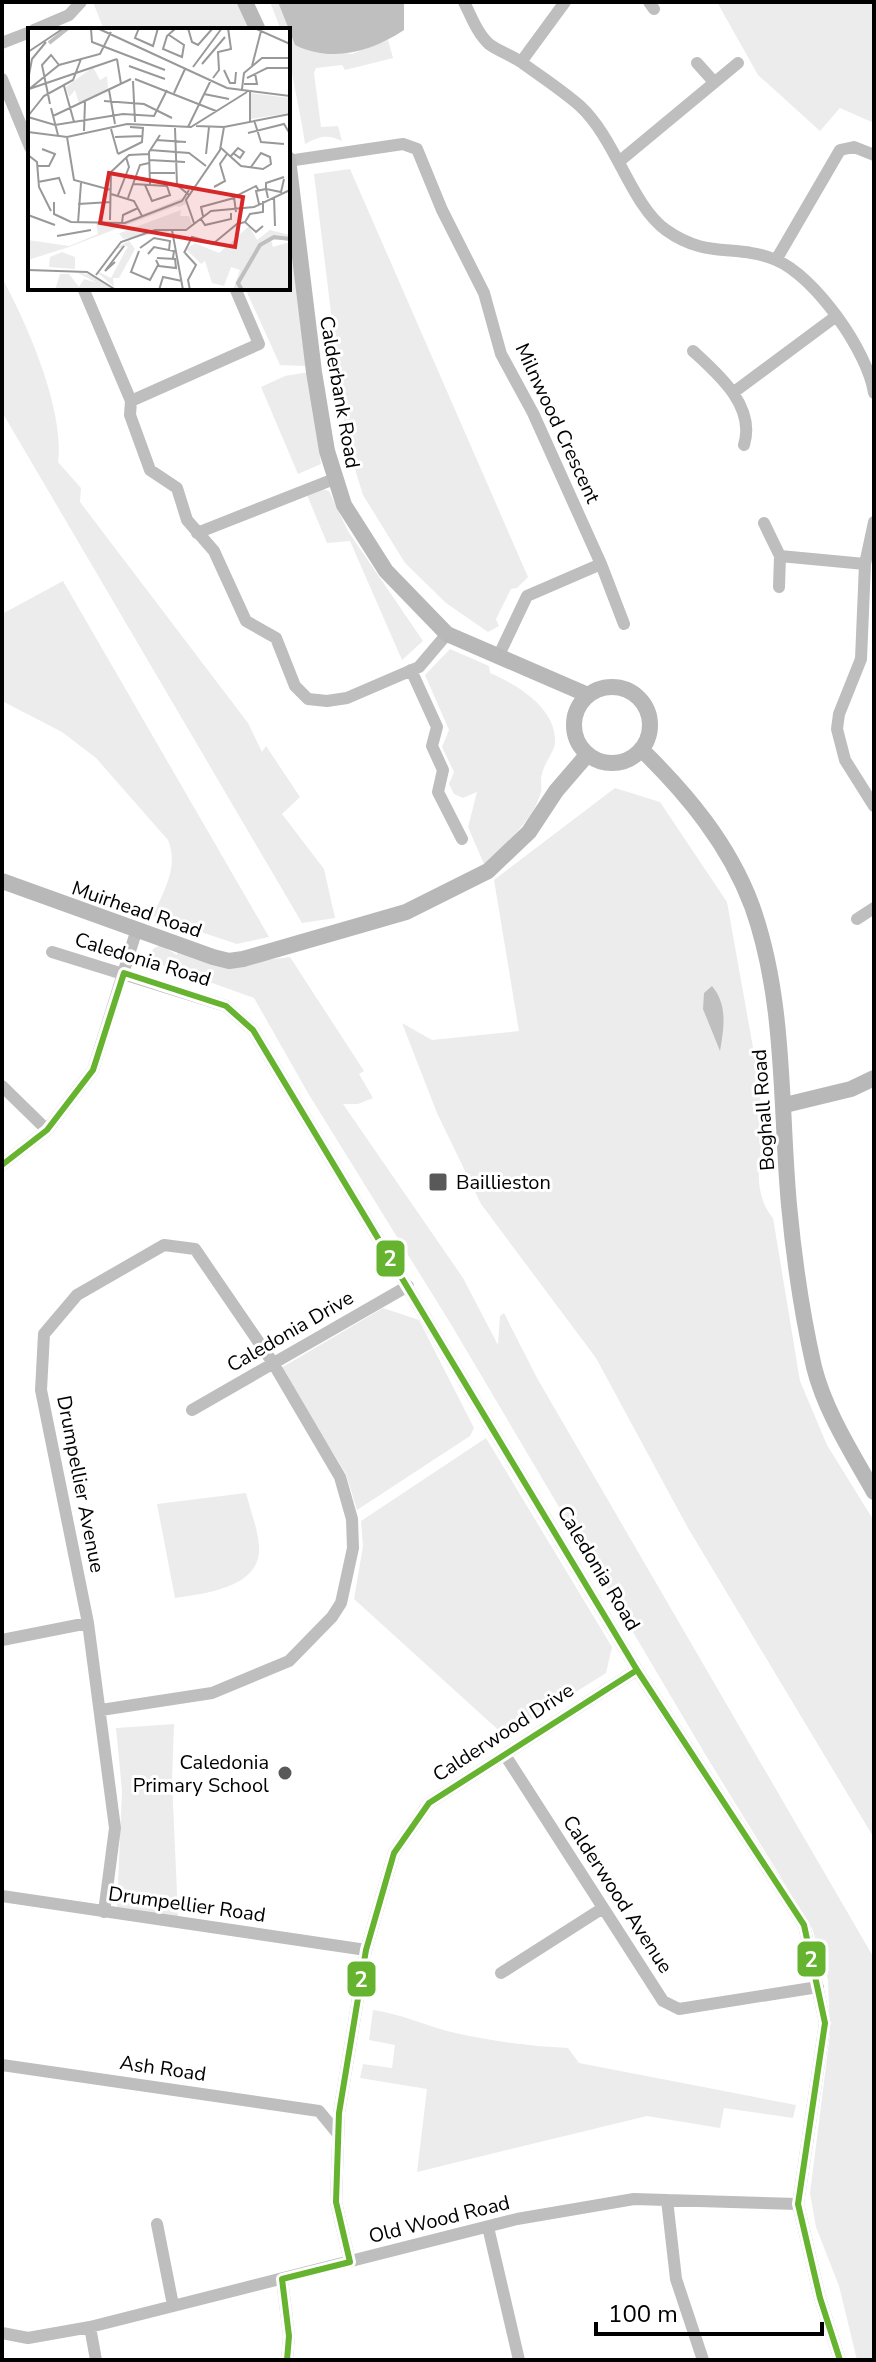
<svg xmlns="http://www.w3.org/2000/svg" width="876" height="2362" font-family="'Nunito Sans',sans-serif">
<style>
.green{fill:#ececec}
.water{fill:#bfbfbf}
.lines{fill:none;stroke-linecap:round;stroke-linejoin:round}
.street{stroke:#bebebe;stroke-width:12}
.secondary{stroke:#b8b8b8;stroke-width:16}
.bus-1-casing{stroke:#fff;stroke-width:12}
.bus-1{stroke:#65b32e;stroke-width:6}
.poi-dot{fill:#595959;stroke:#fff;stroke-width:3}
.labels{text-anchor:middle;stroke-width:6;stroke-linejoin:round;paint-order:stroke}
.street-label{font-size:20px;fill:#000;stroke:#fff}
.poi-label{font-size:20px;fill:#000;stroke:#fff;text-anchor:start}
.inset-river{fill:none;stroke:#bfbfbf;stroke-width:4}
.inset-road{fill:none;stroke:#999;stroke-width:2}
.view{fill:#d62828;fill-opacity:0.15;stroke:#d62828;stroke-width:4}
.inset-edge{fill:none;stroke:#000;stroke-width:4}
.line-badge{stroke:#fff;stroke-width:3}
.badge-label{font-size:22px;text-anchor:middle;font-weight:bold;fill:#fff}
</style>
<rect width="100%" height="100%" fill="#fff"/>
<!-- green -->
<path class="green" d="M93 2H238L251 30H104Z
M270 2H278L295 45 352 54 388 40 393 58 345 70 342 65 316 68 314 73 321 127 338 126 342 141C328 134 319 136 305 144 300 106 288 68 288 30H281Z
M717 2H874V123L840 108 820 131 758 75Z
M350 169 528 577 517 588 511 589 496 619 499 626 488 632 446 603 405 563 363 495 347 443 314 174Z
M288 226 307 366 280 365 245 288H288Z
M2 278C27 323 65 411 58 462L81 488 80 502 248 723 262 752 266 746 300 797 282 814 324 869 335 918 302 923 2 412Z
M309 372 321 464 298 474 261 387 285 376Z
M323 489 329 491 348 531 423 641 402 660 350 541 327 543 307 495Z
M63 581 269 937 237 944 153 916C164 890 179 867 168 840L96 758 62 732 2 701V614Z
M450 649 489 666 490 673C516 684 555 707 555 740 556 751 544 762 542 774 540 779 542 786 541 792 533 822 505 843 484 864L468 827 477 792 463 798 454 794 449 784 454 772 442 747 449 730 425 675Z
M615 788 660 802 727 902 759 1081 764 1153C754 1171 759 1203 773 1218L800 1381 827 1445 874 1521V1838L688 1528 596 1358 481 1204 437 1113 402 1023 432 1040 519 1031 494 880Z
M160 945 177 955 179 950 221 966 290 957 364 1071 359 1074 373 1098 358 1104H343L463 1278 498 1345 500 1316 504 1313 537 1378 874 1958V2360H857L839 2286 816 2227 810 2193 830 2034 828 1980 812 1928 705 1754 452 1326 308 1093 254 998 154 962 150 958 153 949Z
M383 1308 419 1320 474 1428 470 1436 357 1510 346 1474 281 1368Z
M486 1438 612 1647 606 1673 505 1736 354 1599 363 1546 361 1521Z
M246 1493C250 1510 259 1531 259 1549 260 1588 203 1594 175 1598L157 1504Z
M174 1724 172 1780 178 1917 147 1919 117 1907 122 1791 116 1728Z
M373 2010C401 2014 424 2025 451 2032 490 2041 528 2046 568 2048L579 2063 796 2105 793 2118 724 2108 720 2128 647 2116 417 2172 427 2089 360 2078 363 2064 392 2068 395 2045 369 2040Z"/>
<!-- water -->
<path class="water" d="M278 2H404V30C371 52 331 63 295 45Z
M712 986C728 1005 724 1028 720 1051L703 1009 704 993Z"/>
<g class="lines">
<!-- street -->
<path class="street" d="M464 2C471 16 477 33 489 44 498 51 511 55 521 62 540 76 562 90 580 106 616 139 631 205 666 230 708 260 735 243 776 260 815 276 868 352 874 393
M649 2 654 9
M34 30 69 15 81 2
M2 43 30 32
M521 62 565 2
M697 63 714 82
M2 79 30 147
M621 160 738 63
M288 161 403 144 417 149 442 210 484 293 501 354 533 413 601 564 527 596 498 657
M776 260 840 150 854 147 874 155
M83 288 131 401 130 415 150 470 177 488 187 520 214 551 246 621 276 638 295 686 308 699 327 701 347 698 419 667 447 634
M693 351C718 374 756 406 744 445
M734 392 835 317
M131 401 259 344 235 288
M874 522 865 564 861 659 839 714 837 729 845 760 874 806
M764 523 780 556 779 587
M197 533 334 479
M780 556 865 564
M601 564 624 624
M411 670 437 727 432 746 443 770 438 792 462 839
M857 919 874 908
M52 952 226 1006 253 1030 637 1670 804 1925 825 2023 798 2204 820 2298 840 2360
M2 1086 47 1130
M2 1165 47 1130 93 1070 136 932
M192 1410 408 1286
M2 1640 88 1623
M101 1710 212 1693 289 1661 332 1617 341 1603 353 1548 352 1519 340 1477 273 1363 195 1249 164 1245 77 1295 44 1334 41 1390 88 1623 115 1828 104 1912
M505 1755 663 2001 679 2009 818 1987
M2 1896 366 1950
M501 1973 603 1908
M2 2065 319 2111 338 2134
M667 2200 676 2279 703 2360
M157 2224 173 2305
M488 2227 519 2360
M350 2262 336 2202 339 2113 366 1950 394 1853 429 1803 637 1670
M282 2279 289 2336 287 2360
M90 2327 96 2360
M2 2333 28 2338 90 2327 517 2219 634 2199 798 2204"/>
<!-- secondary -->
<path class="secondary" d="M245 2 258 30
M288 159 314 372 327 451 344 505 386 571 447 634 588 695
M574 725a38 38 0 1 1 76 0a38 38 0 1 1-76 0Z
M641 749C687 794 729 844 752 906 786 1001 780 1106 789 1205 794 1259 802 1314 814 1367 825 1411 852 1453 874 1492
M2 881 213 957 229 961 243 959 406 912 488 871 529 832 556 791 587 755
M785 1105 851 1089 874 1078"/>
<defs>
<path id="bus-1" d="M124 973 226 1006 253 1030 637 1670 804 1925 825 2023 798 2204 820 2298 840 2360
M2 1165 47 1130 93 1070 124 973
M287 2360 289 2336 282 2279 350 2262 336 2202 339 2113 366 1950 394 1853 429 1803 637 1670"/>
</defs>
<!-- bus-1 casing -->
<use href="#bus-1" class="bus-1-casing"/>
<!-- bus-1 -->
<use href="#bus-1" class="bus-1"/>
</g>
<!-- markers -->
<g class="poi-dot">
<rect x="428" y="1172" width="20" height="20" rx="4"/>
<circle cx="285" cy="1773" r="8"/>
</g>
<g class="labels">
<!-- street labels -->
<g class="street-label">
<text transform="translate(340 392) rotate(80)" y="7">Calderbank Road</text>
<text transform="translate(558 423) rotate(65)" y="7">Milnwood Crescent</text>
<text transform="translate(137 909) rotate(19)" y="7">Muirhead Road</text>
<text transform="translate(143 959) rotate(17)" y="7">Caledonia Road</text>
<text transform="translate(763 1110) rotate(-94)" y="7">Boghall Road</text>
<text transform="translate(290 1331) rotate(-30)" y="7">Caledonia Drive</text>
<text transform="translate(81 1484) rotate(79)" y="7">Drumpellier Avenue</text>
<text transform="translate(599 1568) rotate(59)" y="7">Caledonia Road</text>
<text transform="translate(503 1732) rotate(-33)" y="7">Calderwood Drive</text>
<text transform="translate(618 1894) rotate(57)" y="7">Calderwood Avenue</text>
<text transform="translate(187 1904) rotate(8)" y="7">Drumpellier Road</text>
<text transform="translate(163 2068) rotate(8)" y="7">Ash Road</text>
<text transform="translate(439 2219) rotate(-14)" y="7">Old Wood Road</text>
</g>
<!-- poi labels -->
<g class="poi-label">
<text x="456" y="1189">Baillieston</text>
<text x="269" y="1769" text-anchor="end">Caledonia<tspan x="269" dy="23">Primary School</tspan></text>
</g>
</g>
<!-- overview -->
<g transform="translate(28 28)">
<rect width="262" height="262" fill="#fff"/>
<path d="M65 39 72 52 79 48 80 61 51 76 47 62 41 69 38 59ZM222 65 262 70V85L223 91ZM159 168 158 176 151 179 148 178 41 219 0 232V212L41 218 70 206 68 195 91 196ZM153 182 152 188H161L164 196 157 201 95 211 91 205 84 208ZM221 198 229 212 242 202 262 207V212H243L245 219 262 214V262H205L212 242 203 239 196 258 184 255 177 233 173 236 158 221 167 215 191 225ZM101 213 107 221 91 250H85L86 259 70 245 83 224 71 244 83 250 100 218 84 222ZM34 224 47 229V241L21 239 22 229ZM48 244 68 248 86 262H27L32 246H41L51 259 56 251 69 255Z" fill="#ececec"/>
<path class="inset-river" d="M21 15 40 0M214 262 210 255 232 217 246 209 262 211"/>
<path class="inset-road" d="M69 0 199 60 262 68M111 0 107 10 125 18 130 0M160 0 164 14 170 17 185 0M226 0 262 16M63 1 64 14 137 42M141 7 156 17 154 29 135 21 139 8 148 0M0 24 36 0M89 31 93 56M174 36 197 9M101 38 137 51M224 38 233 3M165 39 194 0M196 42 202 55H207L208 44M185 50 191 42 190 24 203 21 200 0M219 50 239 40H262M107 51 188 83M0 52 4 31 18 14M105 53 107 94M216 56H229L227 45M36 58 46 94M1 61 89 31M214 61 216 45 234 30H262M0 62 31 37 72 26 83 4M81 62 87 96M222 64V93M146 65 157 41M176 66 201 71M76 73 116 76 144 90M22 76 14 37 23 27 31 37M23 80 30 107M0 88 16 68 45 52 53 31M25 88 103 51M0 89 27 97 95 86 126 88 139 62M226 92 233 114 256 116M168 98 196 99 262 86M160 99 183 52M147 100 149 157 161 167M83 101 90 126M56 103 57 74M0 104 39 109 99 96 163 99 219 64M220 105 256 96 262 106M39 109 46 152 83 162M87 109 115 108M128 112 158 114M193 120 213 138 235 141 243 136 242 129 233 125 223 139M122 122 161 125 178 138M90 126 114 114 115 100 102 99M178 126 181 99M0 127 9 134 11 159 23 183M202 129 210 120 216 124 212 130 205 125M121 132 157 134M10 138H21L27 126 14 121M122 145H147M256 151 253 164 238 161V155L256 149M10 154 31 150 37 166M105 156 139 158 142 167 124 173 117 157M122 157 121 124 132 107M186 159 197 153 192 136 199 126M83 166 106 173 114 188M90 167 101 139 98 129M246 169 247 198M100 170 112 137 121 135M26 174V186L43 194 97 195 154 173 161 162M50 176 83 174M231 176 228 163 238 161 240 170M208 184 206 169 228 158 231 163M0 187 27 197M175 188 173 179 206 170M173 191 177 197 203 191V185M82 192 83 144 101 127 121 126M217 194 222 186 235 184V173M50 195 53 155M94 195 95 187 110 180M166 195 158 172 192 122 196 99M144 202 155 262M29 208 63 202M112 220 126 210 142 213 141 222M111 223 103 244 122 252 130 237M156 225 164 209 186 215 209 196 217 194 228 204 235 198M157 225 168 237 160 252 162 262M120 226 126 219 146 223 145 230M128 232 131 238 148 240 147 231 129 230M87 234 77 243 96 218M0 242 59 244 88 262M68 247 93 214 127 202H158L183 183 226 179 262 162M131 262 135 249 154 253"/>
<path class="view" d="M81 145 215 169 207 219 72 195Z"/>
<rect width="262" height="262" class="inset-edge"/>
</g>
<g class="line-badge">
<rect x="375" y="1239" width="31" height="39" rx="8" fill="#65b32e"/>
<rect x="796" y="1940" width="31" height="38" rx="8" fill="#65b32e"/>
<rect x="346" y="1960" width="31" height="38" rx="8" fill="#65b32e"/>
</g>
<g class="badge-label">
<text x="390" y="1266">2</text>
<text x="811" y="1967">2</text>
<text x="361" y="1987">2</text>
</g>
<!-- border -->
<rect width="876" height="2362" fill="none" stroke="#000000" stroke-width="8"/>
<!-- scale -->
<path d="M596 2322v12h226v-12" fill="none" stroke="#000000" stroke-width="4"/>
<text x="608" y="2322" font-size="24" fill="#000000" stroke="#ffffff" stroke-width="6" paint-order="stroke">100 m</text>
</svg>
